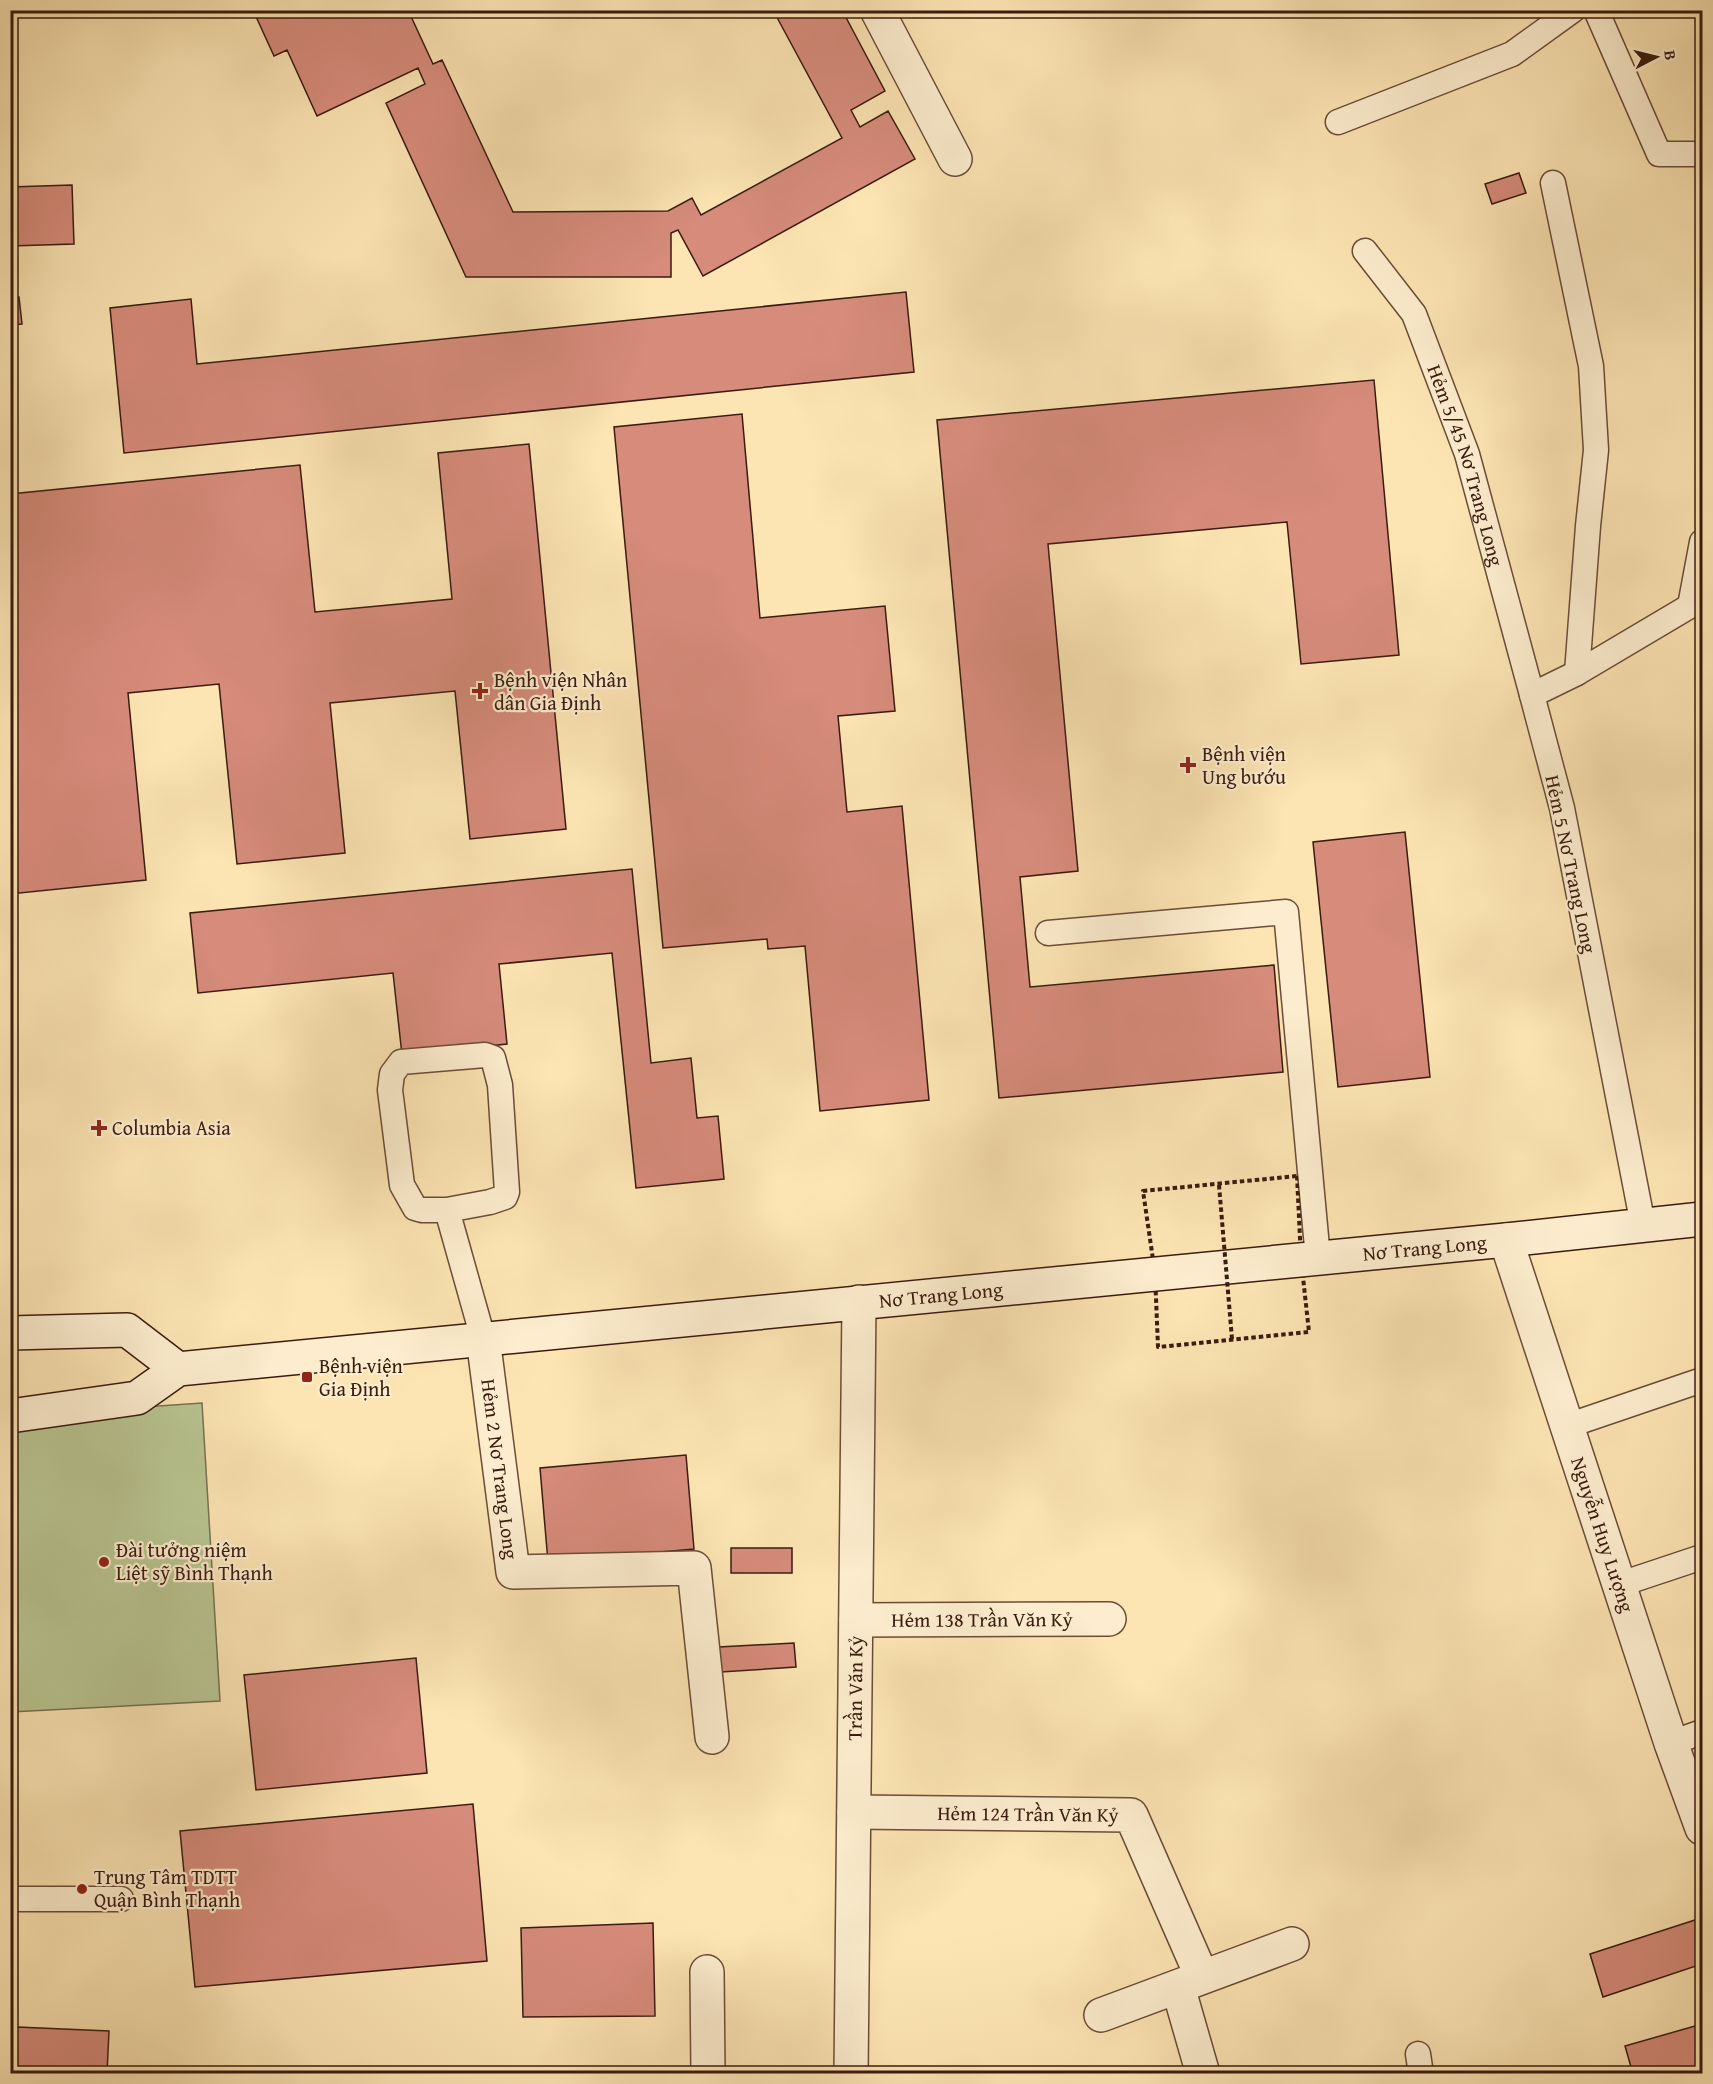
<svg xmlns="http://www.w3.org/2000/svg" width="1713" height="2084" font-family="'Gentium Book Plus',serif">
<style>
.green{fill:#b8c591;stroke:#797050;stroke-width:1.5}
.building{fill:#d68b7b;stroke:#3a1b0e;stroke-width:1.5}
.lines{fill:none;stroke-linecap:round;stroke-linejoin:round}
.service-casing{stroke:#6a4d37;stroke-width:27}
.minor-casing{stroke:#6a4d37;stroke-width:36}
.secondary-casing{stroke:#3a1b0e;stroke-width:36}
.path{stroke:#3a1b0e;stroke-width:4;stroke-dasharray:4.5 3;stroke-linecap:butt}
.service{stroke:#fdedce;stroke-width:24}
.minor{stroke:#fdedce;stroke-width:33}
.secondary{stroke:#fdedce;stroke-width:33}
.path-bridge{stroke:#3a1b0e;stroke-width:4;stroke-dasharray:4.5 3;stroke-linecap:butt}
.poi-dot{fill:#8f2418;stroke:#fdedce;stroke-width:2}
.labels{text-anchor:middle;stroke-width:4.5;stroke-linejoin:round;paint-order:stroke}
.street-label{font-size:20px;fill:#3a1b0e;stroke:#fdedce}
.poi-label{font-size:20px;fill:#3a1b0e;stroke:#fdedce;text-anchor:start}
</style>
<rect width="100%" height="100%" fill="#fce4b3"/>
<filter id="stains"><feTurbulence type="fractalNoise" baseFrequency=".00333" numOctaves="4"/><feColorMatrix values="0 0 0 0 .2 0 0 0 0 .09 0 0 0 0 .02 0 0 0 .5 -.17"/></filter>
<radialGradient id="worn" r=".72"><stop offset=".6" stop-color="#630" stop-opacity="0"/><stop offset="1" stop-color="#630" stop-opacity=".3"/></radialGradient>
<!-- green -->
<path class="green" d="M202 1403 220 1701 11 1712V1416Z"/>
<!-- building -->
<path class="building" d="M253 10H408L433 64 442 60 513 212 668 211 692 198 701 215 842 138 773 10H842L885 91 851 110 860 127 888 111 915 159 703 276 678 230 671 233V277H466L386 103 425 84 418 68 317 116 287 50 274 56Z
M1519 173 1526 193 1492 204 1485 184Z
M72 185 74 244 10 246V187Z
M906 292 914 372 124 453 110 308 191 299 197 364Z
M10 297H19L22 324 10 325Z
M1374 380 1399 655 1301 664 1287 522 1048 544 1078 871 1020 877 1030 987 1274 965 1283 1072 999 1098 937 420Z
M742 414 760 618 885 606 895 711 838 716 847 812 902 806 929 1100 820 1111 805 946 768 949 767 939 663 948 614 427Z
M529 444 566 829 470 839 455 691 330 703 345 853 237 864 219 684 128 693 146 880 10 894V494L300 465 315 612 452 599 438 453Z
M1405 832 1430 1077 1338 1087 1313 842Z
M632 869 651 1063 691 1058 697 1118 718 1116 724 1179 636 1188 612 953 499 964 507 1044 402 1055 393 973 198 993 190 913Z
M686 1455 694 1549 548 1562 540 1468Z
M731 1548H792V1573H731Z
M794 1643 796 1667 721 1672 719 1647Z
M416 1658 427 1773 256 1790 244 1675Z
M473 1804 487 1961 195 1987 180 1831Z
M1698 1919 1702 1932V1964L1603 1997 1590 1954Z
M653 1923 655 2016 523 2017 521 1928Z
M1702 2024V2074H1633L1625 2046Z
M17 2027 109 2031 107 2074H15Z"/>
<g class="lines">
<defs>
<g id="service">
<path d="M1596 10 1659 154H1702"/>
<path d="M1338 122 1512 54 1573 10"/>
<path d="M1553 183 1591 366 1596 450 1588 526 1577 673"/>
<path id="s1" d="M1365 251 1414 314 1467 454 1532 695"/>
<path d="M1690 606 1702 542"/>
<path d="M1048 933 1286 912 1318 1258"/>
<path d="M447 1210 490 1202 505 1197 507 1192 500 1085 493 1058 485 1055 401 1062 392 1074 390 1090 402 1185 415 1208 422 1210H447L483 1338"/>
<path d="M1643 1225 1562 808 1532 695 1577 673 1690 606 1702 602"/>
<path d="M1567 1426 1702 1380"/>
<path d="M1618 1585 1702 1557"/>
<path d="M1671 1743 1702 1732"/>
<path d="M10 1899H121"/>
<path d="M1418 2054 1421 2074"/>
</g>
<g id="minor">
<path d="M877 10 955 159"/>
<path id="s2" d="M1506 1240 1671 1743 1702 1828"/>
<path id="s3" d="M483 1338 513 1572 694 1568 712 1737"/>
<path id="s4" d="M856 1620 1109 1619"/>
<path id="s5" d="M854 1812 1131 1815 1202 1977"/>
<path d="M707 1972 708 2074"/>
<path d="M1178 1987 1203 2074"/>
<path d="M1101 2015 1292 1944"/>
<path id="s6" d="M851 2074 859 1302"/>
</g>
<g id="secondary">
<path d="M10 1333 127 1330 178 1369"/>
<path id="s7" d="M10 1416 137 1398 178 1369 1506 1240 1702 1219"/>
</g>
</defs>
<!-- service casing -->
<use href="#service" class="service-casing"/>
<!-- minor casing -->
<use href="#minor" class="minor-casing"/>
<!-- secondary casing -->
<use href="#secondary" class="secondary-casing"/>
<!-- path -->
<path class="path" d="M1297 1176 1301 1259 1309 1332 1158 1347 1155 1273 1143 1191Z"/>
<!-- service -->
<use href="#service" class="service"/>
<!-- minor -->
<use href="#minor" class="minor"/>
<!-- secondary -->
<use href="#secondary" class="secondary"/>
<!-- path-bridge -->
<path class="path-bridge" d="M1219 1185 1232 1339"/>
</g>
<!-- markers -->
<g class="poi-dot">
<path d="M477 682h6v6h6v6h-6v6h-6v-6h-6v-6h6z"/>
<path d="M1185 756h6v6h6v6h-6v6h-6v-6h-6v-6h6z"/>
<path d="M96 1119h6v6h6v6h-6v6h-6v-6h-6v-6h6z"/>
<rect x="301" y="1371" width="12" height="12" rx="3"/>
<circle cx="104" cy="1562" r="6"/>
<circle cx="82" cy="1889" r="6"/>
</g>
<g class="labels">
<!-- street labels -->
<g class="street-label">
<text dy="7" stroke="none"><textPath href="#s1" startOffset="240">Hẻm 5/45 Nơ Trang Long</textPath></text>
<text transform="translate(1571 864) rotate(78)" y="7">Hẻm 5 Nơ Trang Long</text>
<text dy="7" stroke="none"><textPath href="#s7" startOffset="1431">Nơ Trang Long</textPath></text>
<text dy="7" stroke="none"><textPath href="#s7" startOffset="945">Nơ Trang Long</textPath></text>
<text dy="7" stroke="none"><textPath href="#s3" startOffset="132">Hẻm 2 Nơ Trang Long</textPath></text>
<text dy="7" stroke="none"><textPath href="#s2" startOffset="310">Nguyễn Huy Lượng</textPath></text>
<text dy="7" stroke="none"><textPath href="#s4" startOffset="126">Hẻm 138 Trần Văn Kỷ</textPath></text>
<text dy="7" stroke="none"><textPath href="#s6" startOffset="386">Trần Văn Kỷ</textPath></text>
<text dy="7" stroke="none"><textPath href="#s5" startOffset="174">Hẻm 124 Trần Văn Kỷ</textPath></text>
</g>
<!-- poi labels -->
<g class="poi-label">
<text x="494" y="687">Bệnh viện Nhân<tspan x="494" dy="23">dân Gia Định</tspan></text>
<text x="1202" y="761">Bệnh viện<tspan x="1202" dy="23">Ung bướu</tspan></text>
<text x="112" y="1135">Columbia Asia</text>
<text x="319" y="1373">Bệnh viện<tspan x="319" dy="23">Gia Định</tspan></text>
<text x="116" y="1557">Đài tưởng niệm<tspan x="116" dy="23">Liệt sỹ Bình Thạnh</tspan></text>
<text x="94" y="1884">Trung Tâm TDTT<tspan x="94" dy="23">Quận Bình Thạnh</tspan></text>
</g>
</g>
<!-- margin -->
<rect width="1713" height="2084" fill="none" stroke="#fce4b3" stroke-width="36"/>
<rect x="12" y="12" width="1689" height="2060" fill="none" stroke="#3a1b0e" stroke-width="3"/>
<rect x="18" y="18" width="1677" height="2048" fill="none" stroke="#3a1b0e" stroke-width="1.5"/>
<!-- north arrow -->
<g transform="translate(1656 57) rotate(83)" stroke="#fdedce" stroke-width="4.5" paint-order="stroke">
<path d="M0-4.5L10 22L0 15L-10 22Z" fill="#3a1b0e"/>
<text y="-9" font-size="16" font-weight="bold" text-anchor="middle" fill="#3a1b0e">B</text>
</g>
<rect width="100%" height="100%" filter="url(#stains)"/>
<rect width="100%" height="100%" fill="url(#worn)"/>
</svg>
